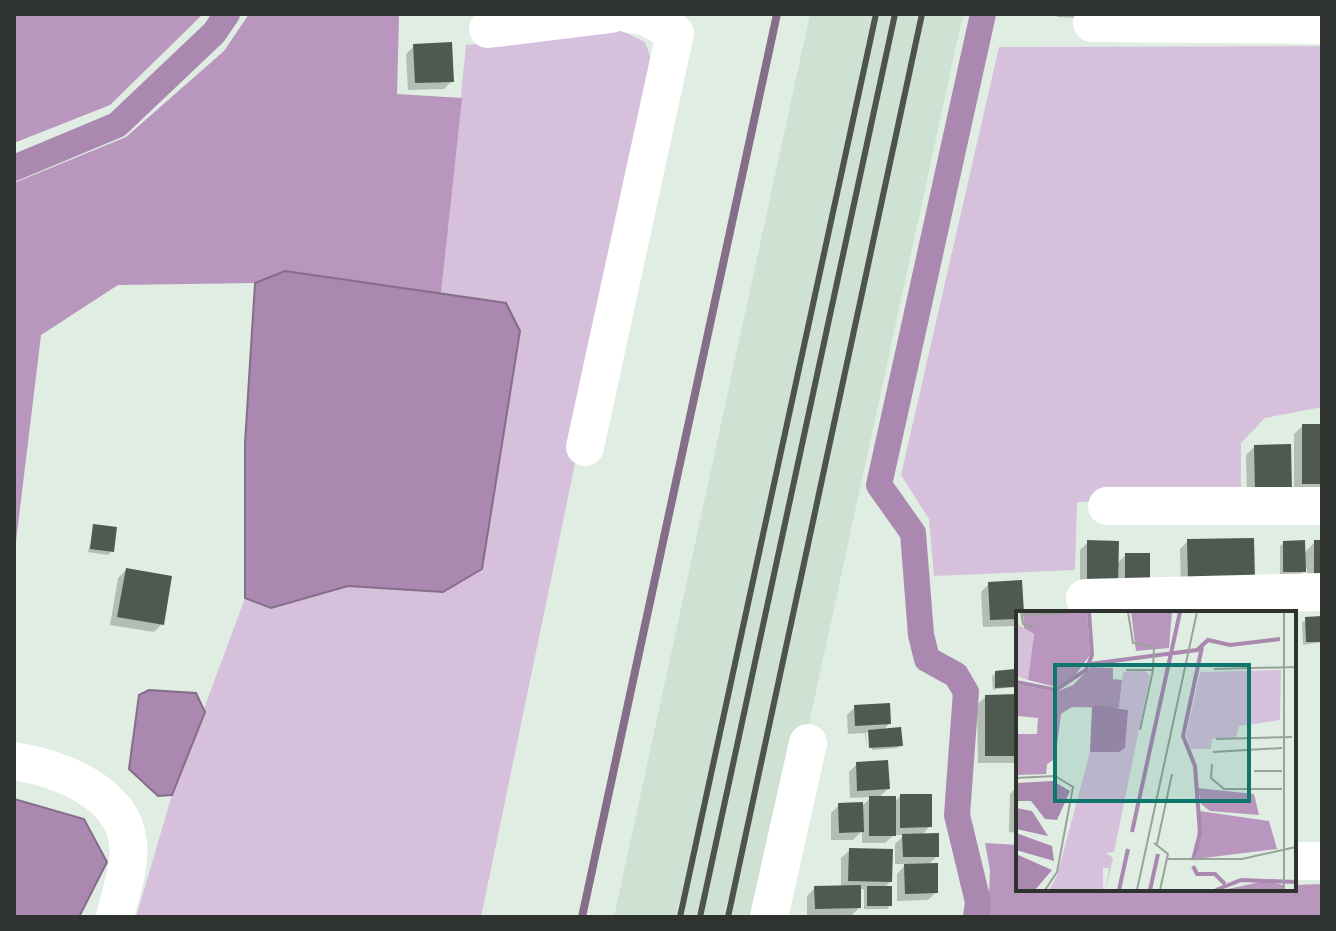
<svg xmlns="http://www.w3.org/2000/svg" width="1336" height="931" font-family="Rubik,sans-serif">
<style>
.built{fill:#cfe1d2}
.green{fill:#d7c0db}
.forest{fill:#b896bd}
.water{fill:#aa88af;stroke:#856e89;stroke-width:2}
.shadow{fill:#0003}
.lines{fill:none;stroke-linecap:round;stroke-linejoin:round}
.stream{stroke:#856e89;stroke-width:8}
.canal{stroke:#aa88af;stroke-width:26}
.building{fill:#4e594f}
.minor{stroke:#fff;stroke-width:38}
.rail{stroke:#4d534e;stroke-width:6}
.inset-river{fill:none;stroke:#aa88af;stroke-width:4}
.inset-road{fill:none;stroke:#99a39a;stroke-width:2}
.view{fill:#0f766e;fill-opacity:0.15;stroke:#0f766e;stroke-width:4}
.inset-edge{fill:none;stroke:#2e332f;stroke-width:4}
</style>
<rect width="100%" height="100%" fill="#e0ede2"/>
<!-- built -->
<path class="built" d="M810 14H963L767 917H614Z"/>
<!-- green -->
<path class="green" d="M620 30 645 42 656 73 481 917H136L172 795 245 598 271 608 348 586 443 592 506 303 441 293 466 45Z
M1322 46V407L1265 418 1241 443V499L1077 502 1075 570 934 576 929 519 901 475 999 47Z"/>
<!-- forest -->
<path class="forest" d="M14 14H203L110 105 14 143Z
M249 14 399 16 397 94 462 98 441 293 285 271 255 283 118 285 41 335 14 558V183L126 137 224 51Z
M985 843 1018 845V889H1294V885L1322 884V917H988L990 870Z"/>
<!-- water -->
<path class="water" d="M285 271 506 303 520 331 482 569 443 592 348 586 271 608 245 598V443L255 283Z
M149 690 196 693 205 712 172 795 158 796 129 769 139 695Z
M14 799 84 819 107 862 79 917H14Z"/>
<!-- shadow -->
<path class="shadow" d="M1057 14H1100L1095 19 1057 17Z
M414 46 452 81 444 89 408 90 406 54Z
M1303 426H1322V491H1294V434Z
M1255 446H1289L1247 498 1246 455Z
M94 526 112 551 108 555 88 552Z
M1188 541 1252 579 1181 588 1180 549Z
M1088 542 1116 564 1126 555 1148 583 1080 595V550Z
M1315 542H1322V590H1307V568L1300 575H1280V546L1284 543 1303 554Z
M126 570 162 624 154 632 110 625 118 578Z
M989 584 1022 613H1018L1014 626 983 627 981 592Z
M1322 618V642L1303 645 1302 622Z
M996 673 1014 686 993 690 992 676Z
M986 696H1018V763H978L977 705Z
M855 707 889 724 882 731 901 745 897 748 872 750 870 732H866L867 751 865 733 848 734 847 715Z
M857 764 888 789 878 798 894 803 900 796 930 826 921 836 937 856 928 865 936 892 928 900 897 901V874L906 864H895V844L904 835H894L885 843H862V831L853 840H831V813L839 805 861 807 871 797 850 798 849 772Z
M1018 786V833L1009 832 1010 794Z
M850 850 890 882 884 888 890 905 887 909H864V889H859V908L851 916H807V896L815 888H841V858Z"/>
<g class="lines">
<!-- stream -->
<path class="stream" d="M582 917 777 14"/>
<!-- canal -->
<path class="canal" d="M14 168 117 125 214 33 227 14
M976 917 978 902 957 815 966 692 956 675 927 659 921 635 913 533 879 485 983 14"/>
</g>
<!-- building -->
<path class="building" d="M452 42 454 82 415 83 413 44Z
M1302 424H1322V484H1302Z
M1291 444 1292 490H1255L1254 445Z
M93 524 117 527 114 552 90 549Z
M1254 538 1255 580 1188 581 1187 539Z
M1087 540 1119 541 1118 587H1087Z
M1305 540 1306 572H1283V541Z
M1314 540H1322V582H1314Z
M1125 553H1150V584H1125Z
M126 568 172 576 164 625 117 617Z
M1022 580 1024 613H1018V619L990 620 988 582Z
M1322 616V642H1306L1305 617Z
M1015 669 1016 687 995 688V671Z
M1018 694V756H985V695Z
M890 703 891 724 855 726 854 705Z
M901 727 903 746 869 748 868 730Z
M888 760 890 789 857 791 856 762Z
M900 794H932V827L900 828Z
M869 796H896V836H869Z
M863 802 864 832 839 833 838 803Z
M939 833V857H903L902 834Z
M849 848 893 849 892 882 848 881Z
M938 863V893L905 894 904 864Z
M861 885V908L815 909 814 886Z
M867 886H892V906H867Z"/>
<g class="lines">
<!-- minor -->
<path class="minor" d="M1092 23 1322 25
M488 29 611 14
M585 447 675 33 645 16 629 14
M1107 506H1322
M1085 598 1322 592
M14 761C57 768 123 791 128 843 131 865 120 895 115 917
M1294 861H1322
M769 917 808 743"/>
<!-- rail -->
<path class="rail" d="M680 917 876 14
M700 917 895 14
M728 917 922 14"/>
</g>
<!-- overview -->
<g transform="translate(1016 611)">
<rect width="280" height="280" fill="#e0ede2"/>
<path d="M0 1 3 14 18 23 12 69 0 65ZM129 59 134 65 98 241 90 242 97 247 90 279 93 257H87V279H33L41 265 74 141H103L112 99 103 97 107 61ZM265 59 264 109 223 115 220 127 196 128 195 138H175L170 124 184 61Z" fill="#d7c0db"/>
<path d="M7 1H71L74 44 55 70 40 76 12 69 18 23 8 17ZM115 1H156L153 37 120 40ZM75 56 97 57V68L106 69 103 97 56 96 45 103 39 148 31 153 30 163 0 164V123H21L22 107 2 105 0 73 40 81 57 74ZM182 177 238 183 243 204 194 200 185 193ZM183 200 253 210 261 238 180 248ZM249 270 267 274V279H207Z" fill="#b896bd"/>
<path d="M80 94 112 99 109 137 103 141H74L76 96ZM37 170 54 180 41 209 29 208 15 190H0V172ZM0 197 16 200 32 225 0 218ZM0 222 36 235 38 250 0 239ZM0 243 36 259 19 279 0 278Z" fill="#aa88af"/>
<path class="inset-river" d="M74 53 181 39 192 29 214 34 264 28M0 71 40 79 70 59 76 44 73 1M116 221 164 1M177 249 184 222 179 155 167 125 186 36M177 255 181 263H199L209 273M103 279 112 238M134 279 142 243M200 279 225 269 280 271"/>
<path class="inset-road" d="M5 1 7 13 19 17M112 1 117 32 138 36 137 59M268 1V279M5 4 51 2M198 58 280 56M110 59H137L124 119M200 128 276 126M197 141 266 137M196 153 195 167 208 178H266M238 160H266M0 167 39 165 57 176 41 261 29 279M138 232 152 243 144 279M141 233 156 163M152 248H226L280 236M121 279 181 1"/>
<path class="view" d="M39 54H233V190H39Z"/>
<rect width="280" height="280" class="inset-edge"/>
</g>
<!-- border -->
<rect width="1336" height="931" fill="none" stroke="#2e332f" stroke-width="32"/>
</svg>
